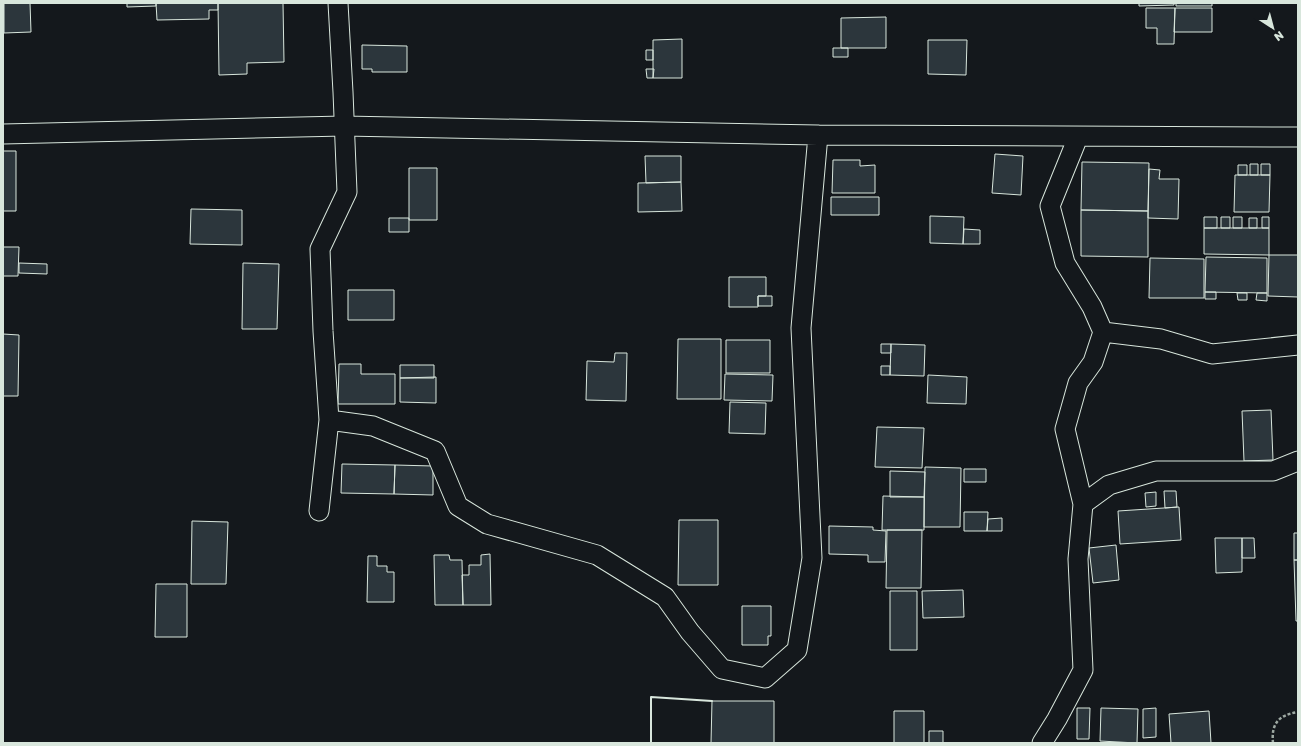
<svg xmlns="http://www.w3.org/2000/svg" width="1301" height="746" font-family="'Golos Text',sans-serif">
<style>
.building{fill:#2c363c;stroke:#d8e6dc}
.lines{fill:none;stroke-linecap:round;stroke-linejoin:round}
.street-casing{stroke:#d8e6dc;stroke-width:21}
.path{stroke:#9da8a2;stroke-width:2.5;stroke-dasharray:3 2;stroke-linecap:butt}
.street{stroke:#14181c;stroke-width:19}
.wall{stroke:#d8e6dc;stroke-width:2}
</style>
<rect width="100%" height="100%" fill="#14181c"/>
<!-- building -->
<path class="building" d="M4 3H30L31 32 4 33Z
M127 3H156V6L127 7Z
M156 3H218V10H209V19L157 20Z
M218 3H283L284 62 247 63V74L219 75Z
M1139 3H1174V5L1139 6Z
M1176 3H1212V6H1176Z
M1146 8H1175L1174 44H1157V28H1146Z
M1175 8H1212V32H1174Z
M886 17V48H841V18Z
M682 39V78H653V40Z
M928 40H967L966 75 928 74Z
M362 45 407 46V72H372V69H362Z
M833 48H848V57H833Z
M646 50H653V60H646Z
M646 69H654L653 78H647Z
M3 151H16V211H3Z
M995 154 1023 156 1021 195 992 193Z
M645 156H681V182L646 183Z
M833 160H860V166L875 165V193H832Z
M1082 162 1149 163 1148 211 1081 210Z
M1250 164H1258V175H1250Z
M1261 164H1270V175H1261Z
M1238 165H1247V175H1238Z
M409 168H437V220H409Z
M1149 169 1160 170 1159 179H1179L1178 219 1148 218Z
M1235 175H1270L1269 212H1234Z
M681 182 682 211 638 212V183Z
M831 197H879V215H831Z
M191 209 242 210V245L190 244Z
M1081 210 1148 211V257L1081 256Z
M930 216 964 217 963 244 930 243Z
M1204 217H1217V228H1204Z
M1221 217H1230V228H1221Z
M1233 217H1242V228H1233Z
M1262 217H1269V228H1262Z
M389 218H409V232H389Z
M1249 218H1257V228H1249Z
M1204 228H1269V255L1204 254Z
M964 229 980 230V244H963Z
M3 247H19L18 276H3Z
M1269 255H1298V297L1268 296Z
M1206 257 1267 258V293L1205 292Z
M1150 258 1204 259V298H1149Z
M19 263 47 264V274L19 273Z
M243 263 279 264 277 329H242Z
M729 277H766V296H758V307H729Z
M348 290H394V320H348Z
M1205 292H1216V299H1205Z
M1237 293H1247V300H1238Z
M1257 293H1267V301L1256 300Z
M758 296H772V306H758Z
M3 334 19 335 18 396H3Z
M678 339H721V399H677Z
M726 340H770V373H726Z
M881 344H891V353H881Z
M891 344 925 345 924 376 890 375Z
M615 353H627L626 401 586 400 587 361 614 362Z
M339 364H361V374H395V404H338Z
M400 365H434V378H400Z
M881 366H890V375H881Z
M725 374 773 375 772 401 724 400Z
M928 375 967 377 966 404 927 403Z
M436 377V403L400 402V378Z
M730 402 766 403 765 434 729 433Z
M1271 410 1273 460 1244 461 1242 411Z
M877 427 924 428 922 468 875 467Z
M342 464 395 465 394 494 341 493Z
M395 465 433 466V495L394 494Z
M925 467 961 468 960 527H924Z
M964 469H986V482H964Z
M890 471 925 472 924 497H890Z
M1164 491H1176L1177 507 1165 508Z
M1156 492V506L1146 507 1145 493Z
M883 496 924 497V530H882Z
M1179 507 1181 540 1120 544 1118 511Z
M964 512H988L987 531H964Z
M1002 518V531H987L988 519Z
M679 520H718V585H678Z
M192 521 228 522 226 584H191Z
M829 526 873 527V530L886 531 885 562H868V555L829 554Z
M887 530H922L921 588H886Z
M1294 533H1298V560H1294Z
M1215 538H1242V572L1216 573Z
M1242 538H1254L1255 558H1242Z
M1116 545 1119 580 1093 583 1089 548Z
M490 554 491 605H463L462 575H469V565H481V555Z
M434 555H449L450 560H462L463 605H435Z
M368 556H377V566H387V572H394V602H367Z
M1294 560H1298V621H1296Z
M156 584H187V637H155Z
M963 590 964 617 923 618 922 591Z
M890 591H917V650H890Z
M742 606H771V636H768V645H742Z
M712 701H774V743H711Z
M1077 708H1090L1089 739H1077Z
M1101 708 1138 709 1137 743 1100 741Z
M1156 708V737L1143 738V709Z
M894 711H924V743H894Z
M1209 711 1211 743H1171L1169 714Z
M929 731H943V743H929Z"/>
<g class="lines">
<defs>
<path id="street" d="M3 134 344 126 818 135 1298 137
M1078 137 1050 206 1065 263 1092 307 1103 332 1093 362 1078 383 1065 429 1083 504
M1103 332 1161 339 1212 354 1298 345
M329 420 373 426 435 451 458 506 487 524 597 555 665 597 690 632 722 669 765 678 797 650 812 558 801 328 818 135
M319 511 329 420 323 331 320 249 347 192 343 92 338 3
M1042 743 1057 719 1083 670 1078 559 1083 504 1109 485 1156 471H1273L1298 461"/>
</defs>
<!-- street casing -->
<use href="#street" class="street-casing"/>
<!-- path -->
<path class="path" d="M1273 743C1271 723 1279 715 1298 712"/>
<!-- street -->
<use href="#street" class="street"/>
<!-- wall -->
<path class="wall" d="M651 743V697L712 701"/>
</g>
<!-- border -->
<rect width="1301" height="746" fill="none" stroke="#d8e6dc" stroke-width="8"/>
<!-- north arrow -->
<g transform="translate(1273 28) rotate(144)" stroke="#14181c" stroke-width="3" paint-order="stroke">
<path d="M0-3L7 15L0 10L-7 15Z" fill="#d8e6dc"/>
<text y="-6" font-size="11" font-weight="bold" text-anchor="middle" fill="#d8e6dc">N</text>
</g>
</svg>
